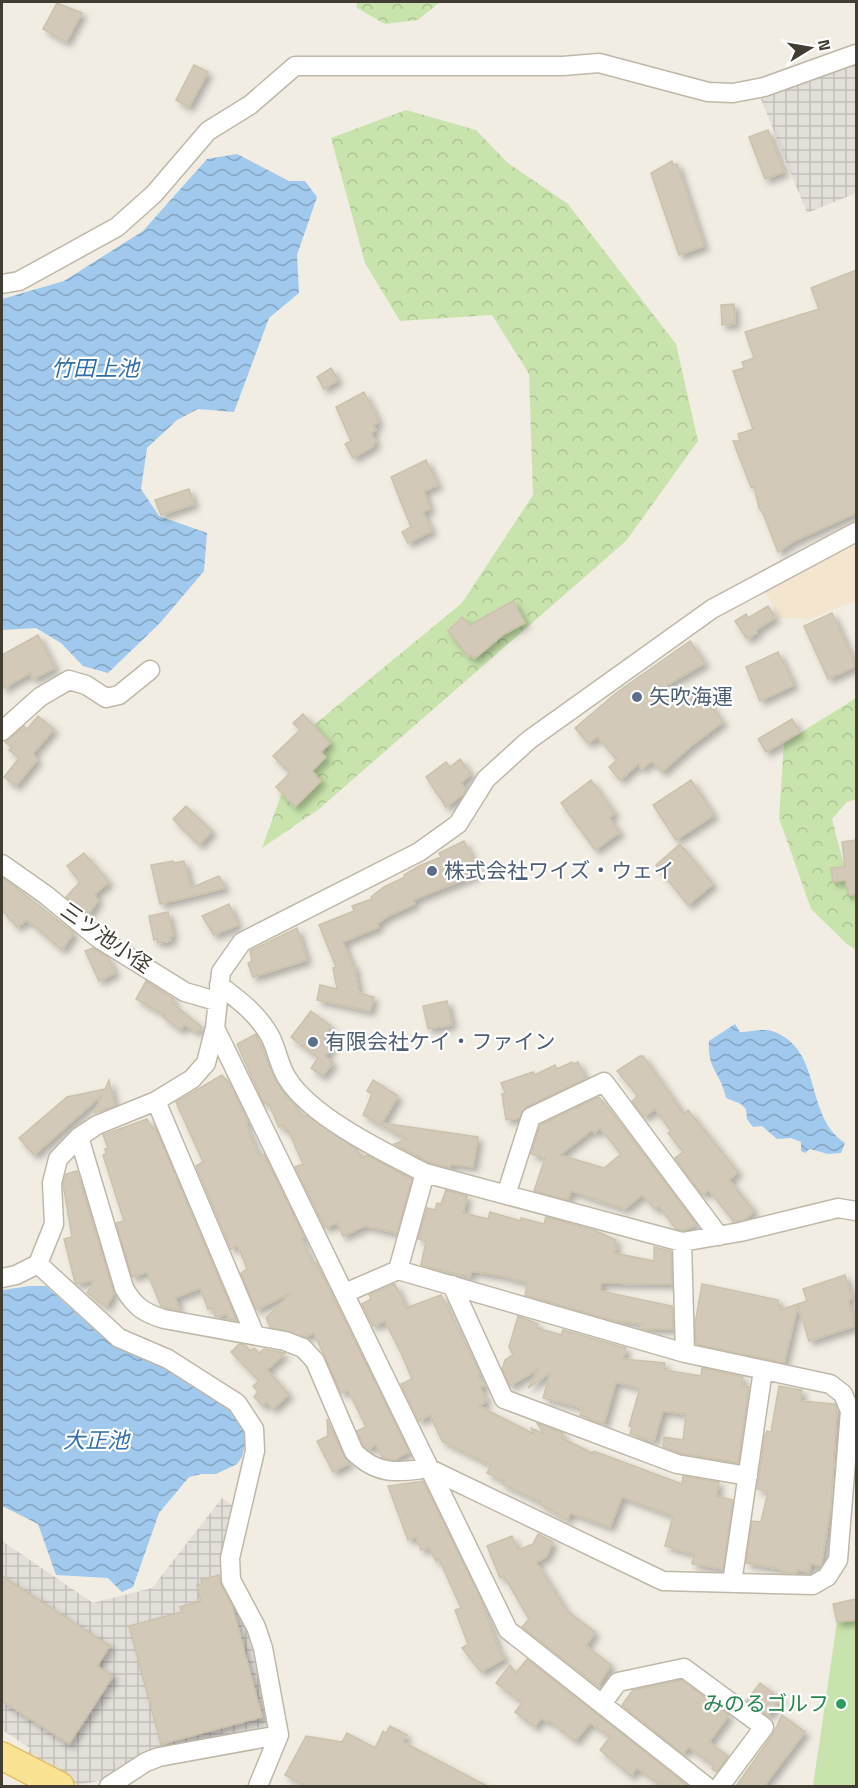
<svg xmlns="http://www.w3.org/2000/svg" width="858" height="1788" font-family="'Titillium Web','Noto Sans JP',sans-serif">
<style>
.commercial{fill:#f3e5ce}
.industrial{fill:url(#industrial-grid)}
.forest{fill:url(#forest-crowns)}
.park{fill:#c8e4ac}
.water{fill:url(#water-waves)}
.building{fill:#d2c9b9;stroke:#ccc2ac;stroke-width:1.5;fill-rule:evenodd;filter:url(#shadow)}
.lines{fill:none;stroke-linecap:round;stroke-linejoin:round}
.street-casing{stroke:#bfb8a9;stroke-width:21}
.primary-casing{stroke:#dfc063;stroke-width:30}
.street{stroke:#fff;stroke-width:18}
.primary{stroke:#fae392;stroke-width:27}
.service-dot{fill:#5c6f8a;stroke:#fff;stroke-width:2}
.leisure-dot{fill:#2e9e5b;stroke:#fff;stroke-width:2}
.labels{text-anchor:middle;stroke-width:4.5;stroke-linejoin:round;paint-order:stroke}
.service-label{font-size:21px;fill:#4e5e75;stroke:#fff;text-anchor:start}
.street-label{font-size:21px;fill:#423d33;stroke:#fff}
.leisure-label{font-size:21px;fill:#27864d;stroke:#fff;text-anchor:end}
.water-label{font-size:22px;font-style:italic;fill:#3170a9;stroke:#fff}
</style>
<defs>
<pattern id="industrial-grid" width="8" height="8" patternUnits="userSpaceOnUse" patternTransform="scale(1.5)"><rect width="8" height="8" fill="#e2ded8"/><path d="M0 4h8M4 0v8" fill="none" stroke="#c3bfba"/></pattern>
<pattern id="forest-crowns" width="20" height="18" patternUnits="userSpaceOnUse" patternTransform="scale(1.5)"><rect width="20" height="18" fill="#c8e4ac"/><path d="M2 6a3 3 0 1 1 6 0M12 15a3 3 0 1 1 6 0" fill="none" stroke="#adc494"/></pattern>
<pattern id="water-waves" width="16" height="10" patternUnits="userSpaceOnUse" patternTransform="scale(1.5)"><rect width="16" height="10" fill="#a0c9ed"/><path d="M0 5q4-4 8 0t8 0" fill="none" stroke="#84a4c1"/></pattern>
<filter id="shadow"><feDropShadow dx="4.5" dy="4.5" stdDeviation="3" flood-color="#0004"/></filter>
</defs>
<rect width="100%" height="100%" fill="#f1ede3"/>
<!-- commercial -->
<path class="commercial" d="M856 543V600L811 619 779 618 764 588Z"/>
<!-- industrial -->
<path class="industrial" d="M856 63V193L807 213 761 99Z
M222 1498 237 1508 230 1539 272 1717 268 1732 109 1779 77 1785 25 1758 30 1748 2 1730V1541L93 1603 152 1588Z"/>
<!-- forest -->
<path class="forest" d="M356 2H440L418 20 385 24 357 8Z
M406 110 476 130 508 163 568 204 676 344 698 441 626 541 319 809 262 848 303 734 462 603 533 495 529 374 492 315 400 321 365 263 331 138Z
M856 698V799L847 802 832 819 843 862 856 864V950L847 944 811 909 779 818 784 743Z"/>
<!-- park -->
<path class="park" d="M856 1620V1786H813L837 1622Z"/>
<!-- water -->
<path class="water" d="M237 154 289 181H305L317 197 297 255 299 293 269 318 234 412 198 409 177 420 147 448 141 489 159 516 207 533 204 571 160 623 108 673 83 666 61 643 36 628 2 630V299L64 281 143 231 207 159Z
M735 1024 740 1032C749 1032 764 1028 772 1031 824 1049 803 1115 845 1143L841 1153 828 1154 810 1149 805 1153 801 1151V1142L791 1138 777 1139 762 1126 753 1127 747 1119 746 1109 741 1104 726 1098C721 1072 707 1070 709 1041Z
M30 1286H46L112 1345 168 1364 236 1409 247 1438 242 1457 237 1464 216 1474H201L189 1477 159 1513 133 1587 122 1592 108 1578 56 1575 38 1524 2 1506V1290Z"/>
<!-- building -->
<path class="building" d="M57 3 82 13 66 42 43 29Z
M194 65 208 72 189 107 176 100Z
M768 130 784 172 765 179 749 137Z
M672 161 673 165 677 164 704 246 679 255 651 173Z
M856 270V513L794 541 778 552 763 513 759 508 754 486 751 487 733 441H740L738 434 753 429 733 371 744 368 742 362 754 358 745 332 819 309 811 288Z
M734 304 735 324 722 325 721 305Z
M331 368 338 380 324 389 317 377Z
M364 392 379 422 373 425 376 430 371 433 376 442 373 444 374 446 353 458 345 444 351 441 336 407Z
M426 460 438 485 424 491 430 509 423 512 432 531 408 543 402 532 411 527 391 477Z
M189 489 194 504 161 515 155 500Z
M513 601 525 623 504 634 474 659 471 655 469 657 448 631 462 617 470 625Z
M768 606 775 618 756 630 757 633 747 639 735 621 746 614 748 618Z
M832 613 856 666 828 679 804 626Z
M38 635 55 668 33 679 30 673 2 689V655Z
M690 641 705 663 667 685 675 702 700 690 723 722 691 746 662 772 652 761 642 769 638 764 620 780 609 767 617 760 598 737 588 743 575 728 616 693Z
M778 652 794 685 760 701 746 667Z
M303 714 330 743 321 752 326 757 312 771 321 781 295 807 276 787 290 773 273 756 300 730 293 723Z
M38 716 54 729 33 753 37 760 16 786 4 777 19 758 9 750 12 748 5 742 24 726 27 729Z
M792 719 800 732 766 752 758 739Z
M460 759 471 774 461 783 466 790 463 794 446 807 426 777 446 762 450 767Z
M591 780 615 813 609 818 620 832 595 850 561 803Z
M691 780 714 815 676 840 653 805Z
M186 806 212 831 199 845 173 819Z
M856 840V894L848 895 846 880 833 882 831 868 845 867 842 842Z
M464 841 480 873 413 900 415 904 388 916 377 924 379 927 343 942 352 965 354 964 359 993 374 997 370 1011 317 1000 320 985 337 989 333 968 336 967 319 925 354 911 352 906 372 899 371 897 384 887 405 877 404 875 419 866 441 857 439 853Z
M680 844 713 884 688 905 656 865Z
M84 853 109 882 95 894 98 901 88 915 66 897 80 882 67 866Z
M173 861 174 863 184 861 191 888 219 876 225 888 160 904 151 865Z
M2 877 74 933 62 950 27 920 17 927 2 910Z
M229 904 238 925 214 935 202 916Z
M168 912 173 936 170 937 171 941 158 943 157 939 154 940 149 916Z
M297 928 307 960 253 977 248 963 252 961 250 951Z
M93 948 108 957 115 973 99 981 85 951Z
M146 981 174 999 172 1003 202 1027 198 1032 184 1025 180 1030 163 1017 165 1015 136 999Z
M447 1001 452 1025 428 1029 423 1006Z
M311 1011 331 1026 322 1038 333 1046 325 1056 333 1063 322 1076 311 1068 318 1058 291 1037Z
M256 1034 275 1079 286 1096 297 1107 302 1117 306 1115 358 1150 361 1158 367 1155 412 1179 397 1233 365 1226 343 1236 337 1223 325 1228 295 1167 303 1164 288 1130 286 1131 283 1125 279 1127 268 1102 264 1104 237 1044Z
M640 1056H643L684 1114 688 1110 738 1172 729 1180 754 1211 744 1220 734 1222 711 1193 708 1190 702 1195 675 1158 683 1152 668 1133 671 1131 655 1109 644 1117 632 1101 638 1096 617 1071Z
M572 1062 573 1064 578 1062 585 1079 526 1107 519 1118 506 1120 502 1094 505 1093 501 1083 533 1072 535 1075 555 1065 557 1069Z
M222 1075 229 1083 248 1122 246 1124 259 1156 264 1154 304 1237 301 1238 313 1264 316 1262 409 1452 394 1460 382 1457 376 1445 368 1449 363 1445 357 1431 366 1427 348 1390 341 1393 314 1333 305 1337 270 1327 266 1318 291 1293 256 1310 241 1273 247 1269 238 1246 231 1249 196 1166 203 1162 176 1102Z
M109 1080 115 1106 94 1113 102 1095 34 1155 19 1138 67 1097 105 1089Z
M373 1080 398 1096 382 1123 478 1137 473 1167 451 1164 450 1168 429 1162 394 1144 407 1139 363 1115 372 1094 367 1091Z
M599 1097 614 1115 697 1225 683 1230 676 1229 659 1206 655 1209 642 1195 625 1209 571 1191 568 1200 534 1191 545 1158 531 1154 540 1125ZM600 1128 621 1154 604 1168 560 1155 592 1130 595 1133Z
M147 1119 152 1128 155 1127 236 1319 234 1320 229 1319 227 1314 216 1317 212 1308 208 1309 200 1288 175 1298 180 1310 161 1306 147 1272 132 1277 116 1223 124 1221 103 1155 106 1154 105 1149 108 1148 103 1135Z
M77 1171 114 1293 106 1307 87 1293 94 1280 77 1284 75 1282 64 1239 72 1237 63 1184 66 1174Z
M446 1190 467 1196 463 1213 488 1219 490 1212 521 1221V1218L544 1224 546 1217 596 1231 616 1240 614 1246 617 1247 614 1253 654 1261V1247L671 1251 672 1284 601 1283 600 1291 672 1306 673 1329H641L642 1324 611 1320 525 1295 528 1283 503 1276 472 1271 470 1277 421 1265 426 1241 418 1239 427 1208 435 1210 437 1203 441 1204Z
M845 1275 852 1298 848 1300 855 1326 809 1341 798 1305 784 1363 696 1344 695 1324 702 1284 778 1300 780 1310 807 1301 803 1289Z
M395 1284 406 1308 441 1295 480 1373 478 1379 483 1380 485 1385 480 1387 487 1401 479 1406 534 1434 531 1428 544 1434 537 1423 563 1433 562 1438 592 1453 594 1451 682 1484 683 1476 719 1482 716 1496 733 1500 723 1569 692 1564 694 1554 665 1546 673 1516 622 1497 610 1527 571 1513 567 1520 540 1504 541 1502 502 1484 504 1481 487 1473 491 1465 442 1441 430 1415 419 1421 401 1384 412 1379 402 1355 385 1321 373 1326 362 1304 371 1299 369 1295Z
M518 1316 538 1324 537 1328 561 1335 563 1330 626 1348 623 1359 665 1363 664 1370 701 1376 702 1368 743 1377 741 1386 749 1387 738 1463 680 1453 663 1447 664 1437 683 1440 686 1414 663 1411 654 1441 630 1434 632 1427 629 1426 640 1388 616 1382 604 1424 580 1415 583 1408 543 1398 550 1373 528 1388 538 1369 510 1386 502 1369 505 1360 513 1355 509 1347Z
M239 1344 245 1345 250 1351 254 1348 259 1353 264 1349 285 1353 267 1370 289 1394 273 1409 267 1402 263 1406 254 1397 258 1392 253 1386 259 1381 231 1352Z
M779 1386 802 1390 800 1401 835 1404 837 1408 831 1506 821 1565 811 1564 809 1572 797 1570V1573L781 1572V1569L746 1563 752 1521 761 1522 768 1491 757 1489 765 1435 767 1431 771 1432Z
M327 1419 344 1456 350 1463 333 1472 317 1441 328 1436Z
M423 1481 481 1599 498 1648 505 1658 481 1672 462 1648 468 1644 455 1610 461 1608 439 1559 436 1561 429 1548 421 1550 416 1537 408 1540 388 1486Z
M538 1534 553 1542 546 1557 536 1562 566 1610 595 1632 586 1646 611 1665 598 1686 522 1627 529 1619 504 1576 500 1578 487 1546 512 1536 518 1550 533 1544Z
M219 1575 221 1585 232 1605 262 1717 161 1744 129 1626 182 1612 180 1607 201 1601 197 1585 202 1584 201 1580Z
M2 1576 110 1646 97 1666 113 1676 69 1744 2 1701Z
M856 1599V1620L837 1622 833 1604Z
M527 1659 688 1786H662L637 1768 631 1776 600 1750 610 1737 590 1723 575 1741 548 1720 547 1722 541 1718 535 1727 515 1712 522 1703 496 1683 510 1665 516 1673Z
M681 1680 729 1715 709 1742 728 1756 717 1772 712 1769 714 1766 688 1747 683 1754 622 1705 633 1690Z
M760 1683 781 1699 768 1716 747 1700Z
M782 1715 805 1732 764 1786H736L773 1734Z
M390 1726 407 1735 403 1742 487 1786H306L285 1775 306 1736 342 1742 347 1733 375 1748 383 1731 386 1733Z"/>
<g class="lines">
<defs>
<path id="street" d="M2 284 19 281 117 227 154 194 208 131 250 105 295 66H563L599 63 708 92 733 93 764 87 856 54
M2 731 40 697 69 680 86 685 106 698 119 695 150 670
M2 864 46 895 98 938 185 992 216 1001
M219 985C239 1000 257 1013 270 1036 277 1049 279 1066 287 1078 311 1117 384 1152 425 1173L682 1242 740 1232 838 1208 856 1211
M215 1028 508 1630 706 1786
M156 1101 255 1335
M79 1137 124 1288C134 1306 144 1313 164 1319L285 1341 303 1348 315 1361 354 1452C377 1475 398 1473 428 1468L663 1581 813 1585 827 1577 838 1560 850 1411 843 1394 830 1384 685 1353 398 1270 345 1293
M506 1195 531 1117 604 1082 719 1236
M682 1242 685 1353
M38 1264 119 1338 168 1359 237 1403 254 1429 255 1451 230 1558 231 1580 256 1627 263 1648 279 1735 258 1786
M398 1270 425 1173
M2 1278 16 1275 38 1264 54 1224 52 1183 58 1159 79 1137 97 1125 156 1101 192 1079 206 1063 215 1028 221 972 242 942 419 852 458 824 486 779 529 740 712 609 856 532
M452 1285 504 1399 677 1464 748 1476
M732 1583 763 1370
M602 1704 618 1682 684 1668 764 1727 720 1786
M109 1786 146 1762 159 1757 279 1735"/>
<path id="primary" d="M2 1756 60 1786"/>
</defs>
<!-- street casing -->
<use href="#street" class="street-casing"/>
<!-- primary casing -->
<use href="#primary" class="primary-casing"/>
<!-- street -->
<use href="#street" class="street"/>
<!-- primary -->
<use href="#primary" class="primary"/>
</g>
<!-- markers -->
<g class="service-dot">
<circle cx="637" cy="697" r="6"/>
<circle cx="432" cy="871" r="6"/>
<circle cx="313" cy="1042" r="6"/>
</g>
<circle class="leisure-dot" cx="841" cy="1704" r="6"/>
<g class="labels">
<!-- service labels -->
<g class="service-label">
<text x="649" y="704">矢吹海運</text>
<text x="444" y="878">株式会社ワイズ・ウェイ</text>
<text x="325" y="1049">有限会社ケイ・ファイン</text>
</g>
<!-- street labels -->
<g class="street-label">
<text transform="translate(106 938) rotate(35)" y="7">三ツ池小径</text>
</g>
<!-- leisure labels -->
<g class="leisure-label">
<text x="829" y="1711">みのるゴルフ</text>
</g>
<!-- water labels -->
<g class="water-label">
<text x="95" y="376">竹田上池</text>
<text x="96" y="1448">大正池</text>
</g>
</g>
<!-- border -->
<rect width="858" height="1788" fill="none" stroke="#423d33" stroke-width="6"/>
<!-- north arrow -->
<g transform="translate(810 48) rotate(79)" stroke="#ffffff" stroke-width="4.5" paint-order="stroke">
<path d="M0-4.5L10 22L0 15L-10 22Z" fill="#423d33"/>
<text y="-9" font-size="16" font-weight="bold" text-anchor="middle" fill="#423d33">N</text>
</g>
</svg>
